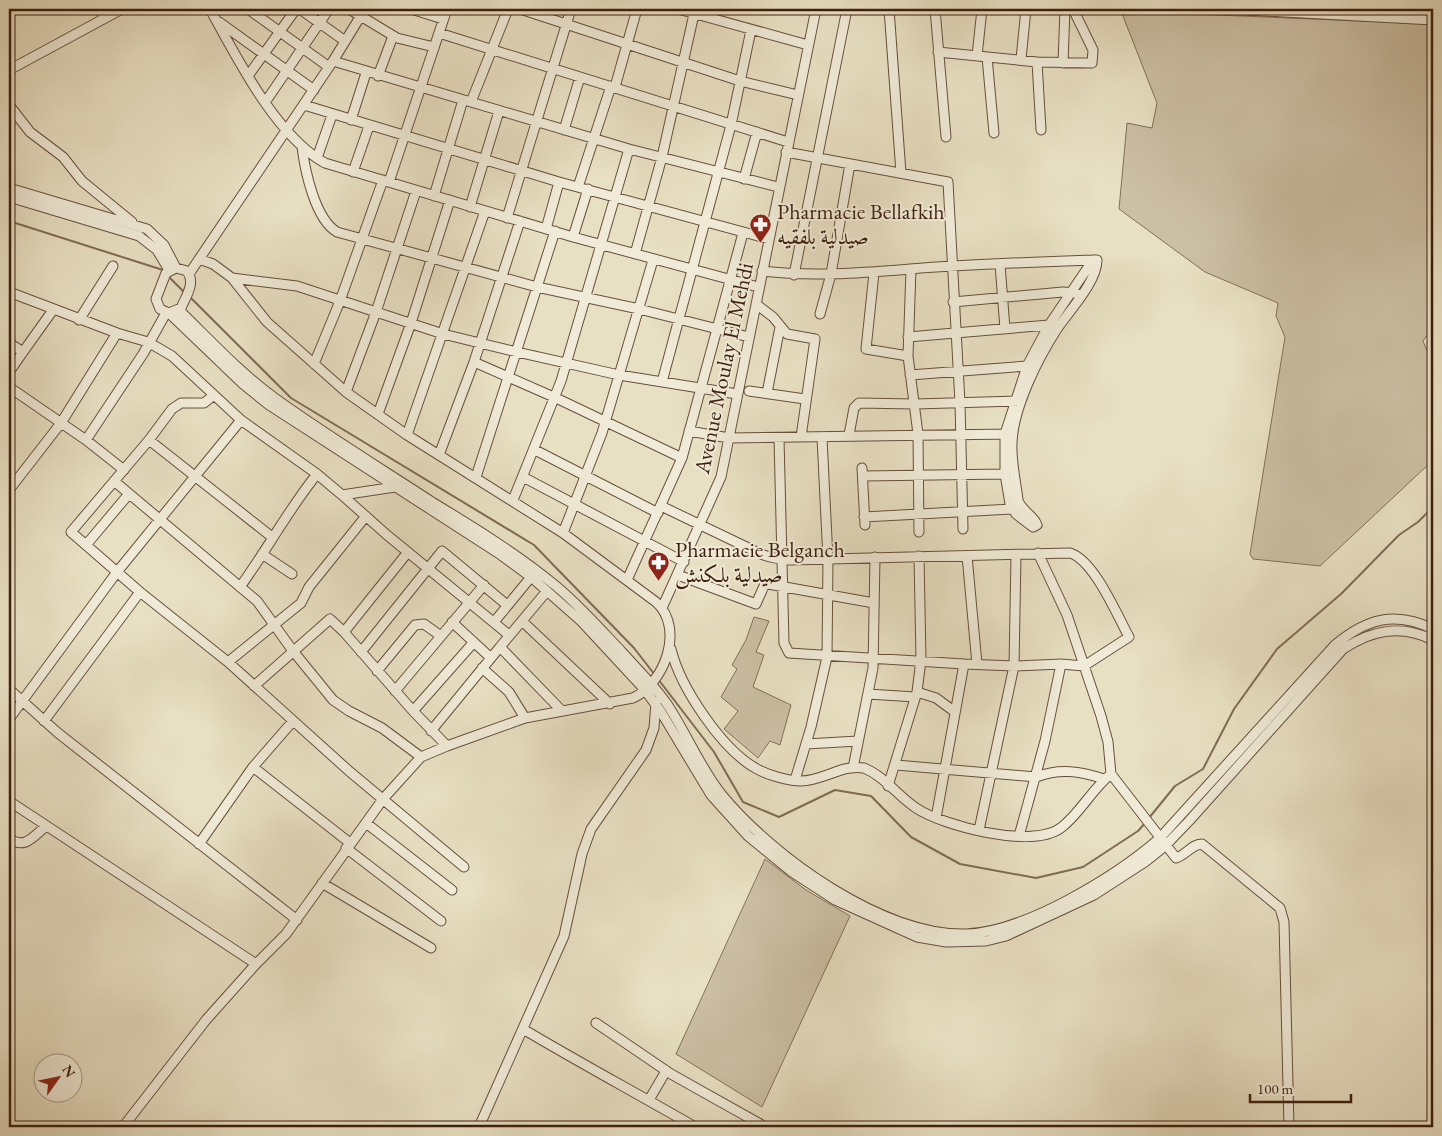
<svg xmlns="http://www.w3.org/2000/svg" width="1442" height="1136" font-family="'EB Garamond',Amiri,serif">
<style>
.green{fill:#cbbfa4;stroke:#846f59}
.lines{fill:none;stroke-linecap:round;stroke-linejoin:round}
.stream{stroke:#816b55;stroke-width:2}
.minor-casing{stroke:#684f3b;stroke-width:11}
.minor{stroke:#f0ebd8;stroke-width:9}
.labels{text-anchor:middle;stroke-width:4;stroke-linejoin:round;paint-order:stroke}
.poi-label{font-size:22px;fill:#3e1f0e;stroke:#f0ebd8;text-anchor:start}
.street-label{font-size:22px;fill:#3e1f0e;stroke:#f0ebd8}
</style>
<rect width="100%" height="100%" fill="#e8e0c3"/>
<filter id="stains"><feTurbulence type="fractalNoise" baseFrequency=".004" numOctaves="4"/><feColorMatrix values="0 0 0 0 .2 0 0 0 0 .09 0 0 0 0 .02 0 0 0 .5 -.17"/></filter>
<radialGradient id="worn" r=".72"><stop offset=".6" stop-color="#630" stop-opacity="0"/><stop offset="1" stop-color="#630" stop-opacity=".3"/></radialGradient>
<!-- green -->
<path class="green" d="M1327 9H1433V16L1421 15Z
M1121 11 1433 24V327L1423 341 1433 365V439L1430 463 1320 566 1253 559 1250 554 1285 337 1276 316 1278 303 1205 272 1119 209 1127 123 1152 128 1157 103Z
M754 617 769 621 756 652 764 655 753 687 791 705 780 745 770 741 758 758 724 729 738 711 721 697 737 669 732 665 746 640Z
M765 859 806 890 850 916 762 1107 676 1054Z"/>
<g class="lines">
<!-- stream -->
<path class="stream" d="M9 221 163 270
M168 276 184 292
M190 297 291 398 534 545 634 648 655 675
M658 679 714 752 743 802 779 817 835 790 871 796 911 837 960 864 1036 878 1083 867 1138 831 1146 822
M1149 818 1175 786 1203 769 1234 709 1277 649 1341 594 1399 535 1418 522 1433 507"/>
<defs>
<path id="minor" d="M99 9 105 18
M210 9C237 58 276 136 325 163L573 237 758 287
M248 9 329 67
M300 9 345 41
M349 9 397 38 434 47
M411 9 443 19
M520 9 740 81 798 95
M678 9 808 45
M889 9 901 173
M935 9 946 137
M1226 9 1433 20
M219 22 314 90
M439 33 788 142
M938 52 1037 62 1092 63 1093 50 1073 9
M977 56 982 9
M987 57 994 133
M1021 59 1026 9
M333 61 629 149 778 187
M1037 62 1041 130
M1063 63 1065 9
M9 70 122 9
M248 76 296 9
M378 76 393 36
M615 87 637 9
M266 101 329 9
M471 102 508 9
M9 105 30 132 63 157 82 181 132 222
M304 105 559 182 769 239
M351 120 366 73
M564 130 580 77
M302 147C305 171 315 219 337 232L537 287 639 309 749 337
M786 152 948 182 960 403 963 529
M317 158 332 115
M353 172 369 126
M744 179 757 132
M389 182 447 9
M578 187 611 86
M9 188 147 229 164 245 176 268
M434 196 463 100
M9 197 139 236 157 250 169 270
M470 207 499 111
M507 218 571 9
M546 229 559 182
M573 237 588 189
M635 254 662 157 694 14
M1000 264 1005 329
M176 268 187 271C196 283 186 296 181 308L169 313 160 309 156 299 166 273Z
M911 269 908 356 918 434 919 532
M762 271C812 277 860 273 910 269 971 264 1032 262 1093 260H1097C1097 282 1069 311 1057 329 1038 358 1013 408 1012 443 1011 462 1016 482 1018 500 1021 511 1034 515 1037 525L1033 527 1016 514 1010 504 1005 474V434L1027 366 1049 325 1093 260
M874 273 866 349 908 356
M189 274 333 61 365 9
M794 275 847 9
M232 278 297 286 443 334 517 352 619 375 737 394
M9 292 117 333 61 423 9 490
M953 302 1063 292 1076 293
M756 304 773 317 787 334 815 339 801 437
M179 310C210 340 240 373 276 399 326 435 380 468 432 502 475 528 517 554 556 586 580 606 601 630 622 652 637 669 654 685 667 704 687 734 700 768 722 795 773 857 883 936 966 934 1025 932 1115 877 1159 839L1335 645C1367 618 1395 611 1433 629
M169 313 243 384 269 405 501 555 531 577 582 622 645 690 661 712 711 795 748 836 792 872 835 900 917 937 946 942 986 941 1006 936 1094 895 1145 862 1165 846 1189 821 1343 649C1372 630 1401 624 1433 640
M820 314 831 274 850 164
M79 320 113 266
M117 333 148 342 172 356 241 420 317 474 342 495 395 487
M908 337 1049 325
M9 343 23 352 9 372
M23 352 53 310
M474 362 556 398 682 458
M314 364 340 301 383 180
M910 375 1027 366
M662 382 731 125 751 30
M9 387 86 440 143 354 166 313
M749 391 805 399
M346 392 376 312 416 191
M767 393 780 327
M214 395 204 403H181L172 409 149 440 71 532 140 592 228 662 349 771 464 867
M378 414 411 323 450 200
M689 431 729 438 1010 434
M407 435 485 211
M849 435 854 408 859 403 915 404 1019 401
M86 440 124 470
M149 440 272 537
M535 450 658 513
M439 455 474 362 520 221
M862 468 865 525
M863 476 1005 474
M476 477 555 231
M523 477 684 562
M114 481 257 601 293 651 333 700 349 711 382 728 421 757
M342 495 387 535 509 635
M513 500 561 381 629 149
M661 506 761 554C770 558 779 559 790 560L1070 553C1094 560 1117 615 1129 637L1084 666 1061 664 1014 666 964 664 789 653 784 643 779 438
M864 517 1012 509
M563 533 602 433 653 260
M86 545 128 495
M262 554 292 574
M967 556 977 664
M678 575 756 604 764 586 768 584 874 603
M627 580 682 458 743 233
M240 587C267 550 288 510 317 474
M547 591 500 647 561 710
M662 608 721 477 816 9
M522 621 610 704
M452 622 491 658
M494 622 531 577
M344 632 408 552
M671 649C680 687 722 750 757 769 768 775 788 781 801 781 823 781 842 764 864 768 884 776 898 796 916 808 943 826 1034 850 1062 827 1081 812 1092 789 1111 774L1108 742 1101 716 1067 615 1038 553
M361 652 442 551 507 605
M228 662 301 603 309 587 366 516
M482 668 509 692 525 718
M377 671 415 625 424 624 441 636
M254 686 330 619 344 632 413 711 447 746
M9 689 58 733 297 920
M395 691 484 585
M917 692 936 698 955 712
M868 694 915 697
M413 711 474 642
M9 719 117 572 241 420
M44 721 140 592
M431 731 500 647
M806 744 858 741
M896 765 1036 777C1060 768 1080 771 1104 779
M253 767 350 843
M853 768 873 668 875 557
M1111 774 1176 858C1186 855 1192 844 1202 844L1280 908 1284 922 1289 1127
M795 780 811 727 827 657 828 559 822 438
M888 786 917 692 921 660 919 556
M9 801 256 964
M936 818 964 664
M366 823 452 890
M979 830 1014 666 1016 555
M1019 836 1045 741 1061 664
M9 838C24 850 33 837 45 827
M199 844 253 767 293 721
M346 848 441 921
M322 883 431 948
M596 1023 671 1074 762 1125
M523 1029C580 1063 638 1094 695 1127
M649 1100 666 1071
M123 1127 206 1020 256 964 286 934 383 799 421 757 447 746 525 718 633 698C665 683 685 628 656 602L563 533 407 435 346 392 267 322 232 278 213 264 199 259
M479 1127 564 936 582 854 591 829 646 750 654 728 656 702"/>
</defs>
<!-- minor casing -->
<use href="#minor" class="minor-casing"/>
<!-- minor -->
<use href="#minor" class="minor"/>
</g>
<!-- icons -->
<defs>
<symbol id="pharmacy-pin" viewBox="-11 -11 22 30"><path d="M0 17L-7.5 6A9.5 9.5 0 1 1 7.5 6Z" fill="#8f2418" stroke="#f0ebd8"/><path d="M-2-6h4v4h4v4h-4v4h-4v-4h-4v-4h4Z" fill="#fff"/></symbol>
</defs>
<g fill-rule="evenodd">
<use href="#pharmacy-pin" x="748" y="212" width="25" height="34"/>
<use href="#pharmacy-pin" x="646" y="550" width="25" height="34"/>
</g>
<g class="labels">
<!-- poi labels -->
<g class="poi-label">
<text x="777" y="219">Pharmacie Bellafkih<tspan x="777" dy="25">صيدلية بلفقيه</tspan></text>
<text x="675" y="557">Pharmacie Belganch<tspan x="675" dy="25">صيدلية بلكنش</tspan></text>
</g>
<!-- street labels -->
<g class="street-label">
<text transform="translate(723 368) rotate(-78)" y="8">Avenue Moulay El Mehdi</text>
</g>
</g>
<!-- margin -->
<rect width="1442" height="1136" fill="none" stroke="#e8e0c3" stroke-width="30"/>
<rect x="10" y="10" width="1422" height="1116" fill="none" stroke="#3e1f0e" stroke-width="2.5"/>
<rect x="15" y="15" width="1412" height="1106" fill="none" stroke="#3e1f0e"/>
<!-- north arrow -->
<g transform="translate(58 1078) rotate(57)"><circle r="24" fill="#f0ebd8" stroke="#a99987"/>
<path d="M0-4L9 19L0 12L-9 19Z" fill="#8f2418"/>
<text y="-8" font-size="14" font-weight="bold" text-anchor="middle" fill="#3e1f0e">N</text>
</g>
<!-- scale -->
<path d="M1250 1094v8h101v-8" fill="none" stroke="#3e1f0e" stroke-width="2.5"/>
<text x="1257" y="1094" font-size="15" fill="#3e1f0e" stroke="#f0ebd8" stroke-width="4" paint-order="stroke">100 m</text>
<rect width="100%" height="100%" filter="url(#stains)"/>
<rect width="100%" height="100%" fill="url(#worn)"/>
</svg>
